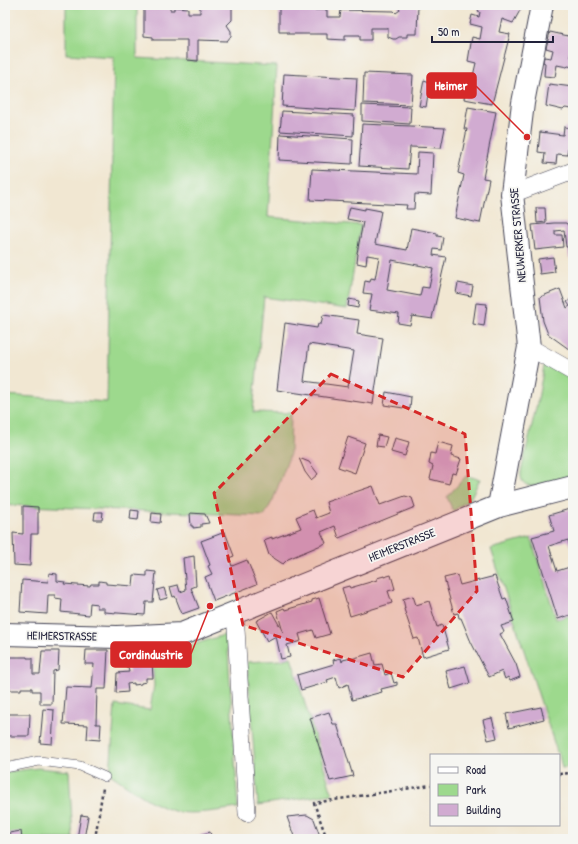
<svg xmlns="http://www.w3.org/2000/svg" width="578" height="844" font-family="'Patrick Hand',sans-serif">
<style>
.green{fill:#9dd98d;stroke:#607e64}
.building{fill:#d1abd1;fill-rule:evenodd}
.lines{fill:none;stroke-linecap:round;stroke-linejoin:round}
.service-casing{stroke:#414052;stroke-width:10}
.minor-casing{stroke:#414052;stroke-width:18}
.tertiary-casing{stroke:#414052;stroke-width:24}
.path{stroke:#414052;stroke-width:2.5;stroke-dasharray:3 3;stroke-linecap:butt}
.service{stroke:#fff;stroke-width:9}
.minor{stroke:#fff;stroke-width:17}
.tertiary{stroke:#fff;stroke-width:22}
.marked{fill:#d62828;fill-opacity:0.2;stroke:#d62828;stroke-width:3;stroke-dasharray:8 5;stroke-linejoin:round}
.labels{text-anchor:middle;stroke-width:3.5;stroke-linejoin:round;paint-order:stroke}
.street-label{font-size:12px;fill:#22223b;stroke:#f6f6f2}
.leader{fill:none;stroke:#d62828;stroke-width:1.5}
.callout-dot{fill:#d62828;stroke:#f6f6f2;stroke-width:1.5}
.callout{fill:#d62828;stroke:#d62828;stroke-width:1.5}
.callout-label{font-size:13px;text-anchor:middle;font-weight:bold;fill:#fff}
</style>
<rect width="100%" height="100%" fill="#f6f6f2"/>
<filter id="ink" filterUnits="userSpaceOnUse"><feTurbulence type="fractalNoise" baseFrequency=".025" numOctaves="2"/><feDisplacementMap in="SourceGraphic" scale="8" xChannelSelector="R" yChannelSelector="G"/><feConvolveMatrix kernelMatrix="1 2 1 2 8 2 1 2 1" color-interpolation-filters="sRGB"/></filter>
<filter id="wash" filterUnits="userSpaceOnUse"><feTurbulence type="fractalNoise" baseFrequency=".012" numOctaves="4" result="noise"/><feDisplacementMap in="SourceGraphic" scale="16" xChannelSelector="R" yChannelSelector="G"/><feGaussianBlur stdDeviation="0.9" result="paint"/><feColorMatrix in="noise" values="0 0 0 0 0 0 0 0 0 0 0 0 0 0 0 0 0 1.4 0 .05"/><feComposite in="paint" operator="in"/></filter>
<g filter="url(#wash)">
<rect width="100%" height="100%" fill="#f1e7d2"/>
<!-- green -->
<path class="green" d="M66 5H137V58L277 66 268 217 361 225 347 309 264 297 253 412 291 413 290 454 273 500 264 516 5 505V395L107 402 114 57 66 54Z
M548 363 573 379V475L534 486C525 486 520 482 521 472L538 399 544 366Z
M466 476 480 479 470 499 453 511 447 497Z
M531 538 556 619 573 615V767L562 768 559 755H558L491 549Z
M227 634 238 808C221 810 191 816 174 811 151 805 130 787 110 774L115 705 150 710 154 685 151 648 192 645Z
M291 657 332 794 258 805 247 662 281 660Z
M38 768 69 771 73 839H5V772Z"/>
<g id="blocks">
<!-- building -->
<path class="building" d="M144 5H170V10H174V7L188 8V13H200V5H232V20L227 25 231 31V36L227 41 198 40V61L187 60V40H153V37L144 36Z
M279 5H306V10H327V17H340L341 10 394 11 396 13 400 10 398 7V5H418L417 34H407V37H399L396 39H393L388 37V28H371V40H360V35H345V40L327 39V34H288V32H279Z
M481 5H523L513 23 502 19 499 32 510 34 492 104 464 99 467 83 475 85 476 77 473 76 476 63 468 61 472 37 480 39 482 27 470 24 472 15 479 17 480 12 478 11Z
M550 32 573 37V48H572L570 56 573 57V67L568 66 567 67 557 65 555 77 544 76 545 63 543 62 544 57 551 58 553 50 546 48Z
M364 73 413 75 411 105 363 103Z
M284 74 357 78 355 111 282 106Z
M424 80 430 82 434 88V95L428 94 426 107 419 106Z
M549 84 573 87 572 109 565 108 563 110 546 106Z
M362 105 411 107 410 124 362 121Z
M468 107 496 112 483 178 489 179 480 223 455 218 464 175 458 173 467 129H464Z
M282 111 354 115 353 136 280 131Z
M362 124 411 126 445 128 441 148 410 147 408 169 359 166Z
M564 127 573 128V148H568L567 155 557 154 556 164 544 163 545 153 538 152 540 132 563 135Z
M280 134 353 139 352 164 279 160Z
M418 152 433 153 431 195 415 194 414 209H406L407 205 310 200 312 169 417 174Z
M350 207 365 210V208L381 211 375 244 407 250 411 228 437 233V236L443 237 441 250 434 249 433 255 446 257 432 318 433 319 412 316 410 325 398 323 399 314 369 310 372 294 363 293 365 281 370 282 371 278 375 279 379 257 367 255 366 265 357 263 358 254 357 253 363 222 347 219ZM392 260 433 268 429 288 422 287 420 296 387 290Z
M536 208H545L546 222 537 223Z
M554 223H566L571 229 573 227V257L569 258 568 247H566L564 230 555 231V235H562L563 247 535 250 532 225Z
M553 257 555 272 540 274 538 259Z
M458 283 473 286 471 296 456 293Z
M560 289 567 308 570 306 567 302 573 297V309L572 310 573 311V352L548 334 543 321 540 297Z
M349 299 359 301 358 308 348 306Z
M476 303 487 304 484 326 473 324Z
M323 315 359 320 357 334 383 338 373 404 277 390 285 323 317 328 318 324H321ZM309 344 354 351 348 387 304 381Z
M386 392 411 397 410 409 384 405Z
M378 435 387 437 384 447 376 446Z
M348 437 365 443 355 473 338 467Z
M395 438 409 442 405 456 391 452Z
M438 442 453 446 451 456 461 459 456 474 452 473 449 484 430 479 433 466 429 464 431 453 435 454Z
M299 458 309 462 318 474 311 480 305 472Z
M373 486 380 505 405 496 412 498 415 507 339 538 335 526 321 532 326 543 288 559 283 564 269 555 264 540 272 537V539L301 528 296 517 313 510 316 518 329 513 326 502Z
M23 506 38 507V534H31L30 566 14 565 13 533 23 534Z
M573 508V546H570L568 540 549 546 557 571 573 566V614L558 619 532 537 554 531 549 515Z
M131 510 139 511 138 520 130 519Z
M95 512H103L102 520H94Z
M152 513 161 514 160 523 151 522Z
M190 513 205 514 209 523 201 524V527L193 528V526H191Z
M225 532 234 556 229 558 232 566 247 560 257 584 214 601 205 577 212 574 208 566 210 565 201 541Z
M194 556 196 586 191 588 199 608 182 614 175 596 173 597 170 587 178 585 180 592 186 590 183 558Z
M147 571 156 572 153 602H146L145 615 104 612V608H97V604L90 603 89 615 61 612 62 599 55 598V595H48L47 614 20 612 22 580 48 582 49 573 57 574V581L65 582 64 584 90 586 91 584H99V581L106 582V584L133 586 134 575 147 576Z
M391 575 395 589 388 591 392 603 350 616 342 588 349 586 350 588 377 580V578L384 576V577Z
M457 575 460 585 495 576 503 599 506 598 514 622 501 626 504 632 500 634 516 664 520 677 510 681 508 677 505 679 502 671 489 677 471 642 461 618H459L458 613 454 614 444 578Z
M164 588 167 598 160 600 157 590Z
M413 596 416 605 429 601 437 627 442 625 449 649 423 657 418 638 414 639 404 609 405 608 403 599Z
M319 598 330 634 316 638 313 630 299 634 301 641 287 645 290 657 281 659 276 636 267 641 256 621 272 612 283 632 277 611 284 608 285 610 312 602V600Z
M86 650H108L106 689H97L96 724H101L100 740 87 739 88 725 63 724 66 687 92 688 94 664H85Z
M42 651H59L58 670 53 671 52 704H40V691H32V688H21V690H5V657H27V658H33V674H40Z
M372 653 375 665 382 664 385 675 391 673 394 683 397 682V685L381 689 382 692 352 700 348 684 339 688 336 677 327 680 328 682 301 690 297 675 334 664 333 660 341 658 342 662 343 660 351 658V659Z
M137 656 138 657 144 656V662L152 661 153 678H146V682L141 683V684L134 685V683L127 684 128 692 116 693 117 673 129 672 128 667H126L125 659Z
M465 666 470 683 451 689 446 671Z
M541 707 544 719 509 728 506 714Z
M43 709 54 710 52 744 40 743Z
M329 712 333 724H337L353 776 330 781 310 718Z
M5 714H30L29 736H5Z
M492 718 497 738 488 740 483 720Z
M81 815 88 816 84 839H77Z
M307 815 314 819 321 839H295L287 817Z
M21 831 22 839H10L9 833Z
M210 832 212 839H187Z"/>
</g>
</g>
<g filter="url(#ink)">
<use href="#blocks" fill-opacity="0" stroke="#414052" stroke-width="1"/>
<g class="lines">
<defs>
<path id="service" d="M5 768 39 761 80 766 105 777"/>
<path id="minor" d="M512 194 573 171
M529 347 573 372
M235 612 247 813"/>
<path id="tertiary" d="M499 506 529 347 512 194 523 103 542 5
M5 634 117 637 182 634 499 506 573 487"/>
</defs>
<!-- service casing -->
<use href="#service" class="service-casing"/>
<!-- minor casing -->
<use href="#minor" class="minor-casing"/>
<!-- tertiary casing -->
<use href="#tertiary" class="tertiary-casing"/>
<!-- path -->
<path class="path" d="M559 774 573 773
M95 839 103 788
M327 839 314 803 431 785"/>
<!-- service -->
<use href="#service" class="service"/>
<!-- minor -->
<use href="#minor" class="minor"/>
<!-- tertiary -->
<use href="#tertiary" class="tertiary"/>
</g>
</g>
<!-- marked area -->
<path class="marked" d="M331 374 465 434 477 591 403 677 243 625 214 493Z"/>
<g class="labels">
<!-- street labels -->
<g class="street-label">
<text transform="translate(518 235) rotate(-95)" y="4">NEUWERKER STRASSE</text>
<text transform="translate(402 545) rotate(-22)" y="4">HEIMERSTRASSE</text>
<text transform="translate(62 636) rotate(1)" y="4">HEIMERSTRASSE</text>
</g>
</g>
<!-- callouts -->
<path class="leader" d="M527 137L476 86M210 606L191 654"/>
<g class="callout-dot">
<circle cx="527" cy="137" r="4"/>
<circle cx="210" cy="606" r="4"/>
</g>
<g class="callout">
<rect x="427" y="73" width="49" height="25" rx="4"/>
<rect x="111" y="642" width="80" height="25" rx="4"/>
</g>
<g class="callout-label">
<text x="451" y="90">Heimer</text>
<text x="151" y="659">Cordindustrie</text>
</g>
<!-- margin -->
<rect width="578" height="844" fill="none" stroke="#f6f6f2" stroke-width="20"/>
<!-- legend -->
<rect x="430" y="754" width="130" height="72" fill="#f6f6f2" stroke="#a1a1a9"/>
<rect x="438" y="767" width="20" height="6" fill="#ffffff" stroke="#a1a1a9"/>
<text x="466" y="774" font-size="12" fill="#22223b">Road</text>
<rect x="438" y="784" width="20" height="12" fill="#9dd98d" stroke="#a1a1a9"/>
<text x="466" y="794" font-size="12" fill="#22223b">Park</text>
<rect x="438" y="804" width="20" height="12" fill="#d1abd1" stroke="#a1a1a9"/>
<text x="466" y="814" font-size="12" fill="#22223b">Building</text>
<!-- scale -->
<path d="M432 36v6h121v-6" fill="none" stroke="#22223b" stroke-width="2"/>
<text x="438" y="36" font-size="12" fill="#22223b" stroke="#f6f6f2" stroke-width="3" paint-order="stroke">50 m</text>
</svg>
